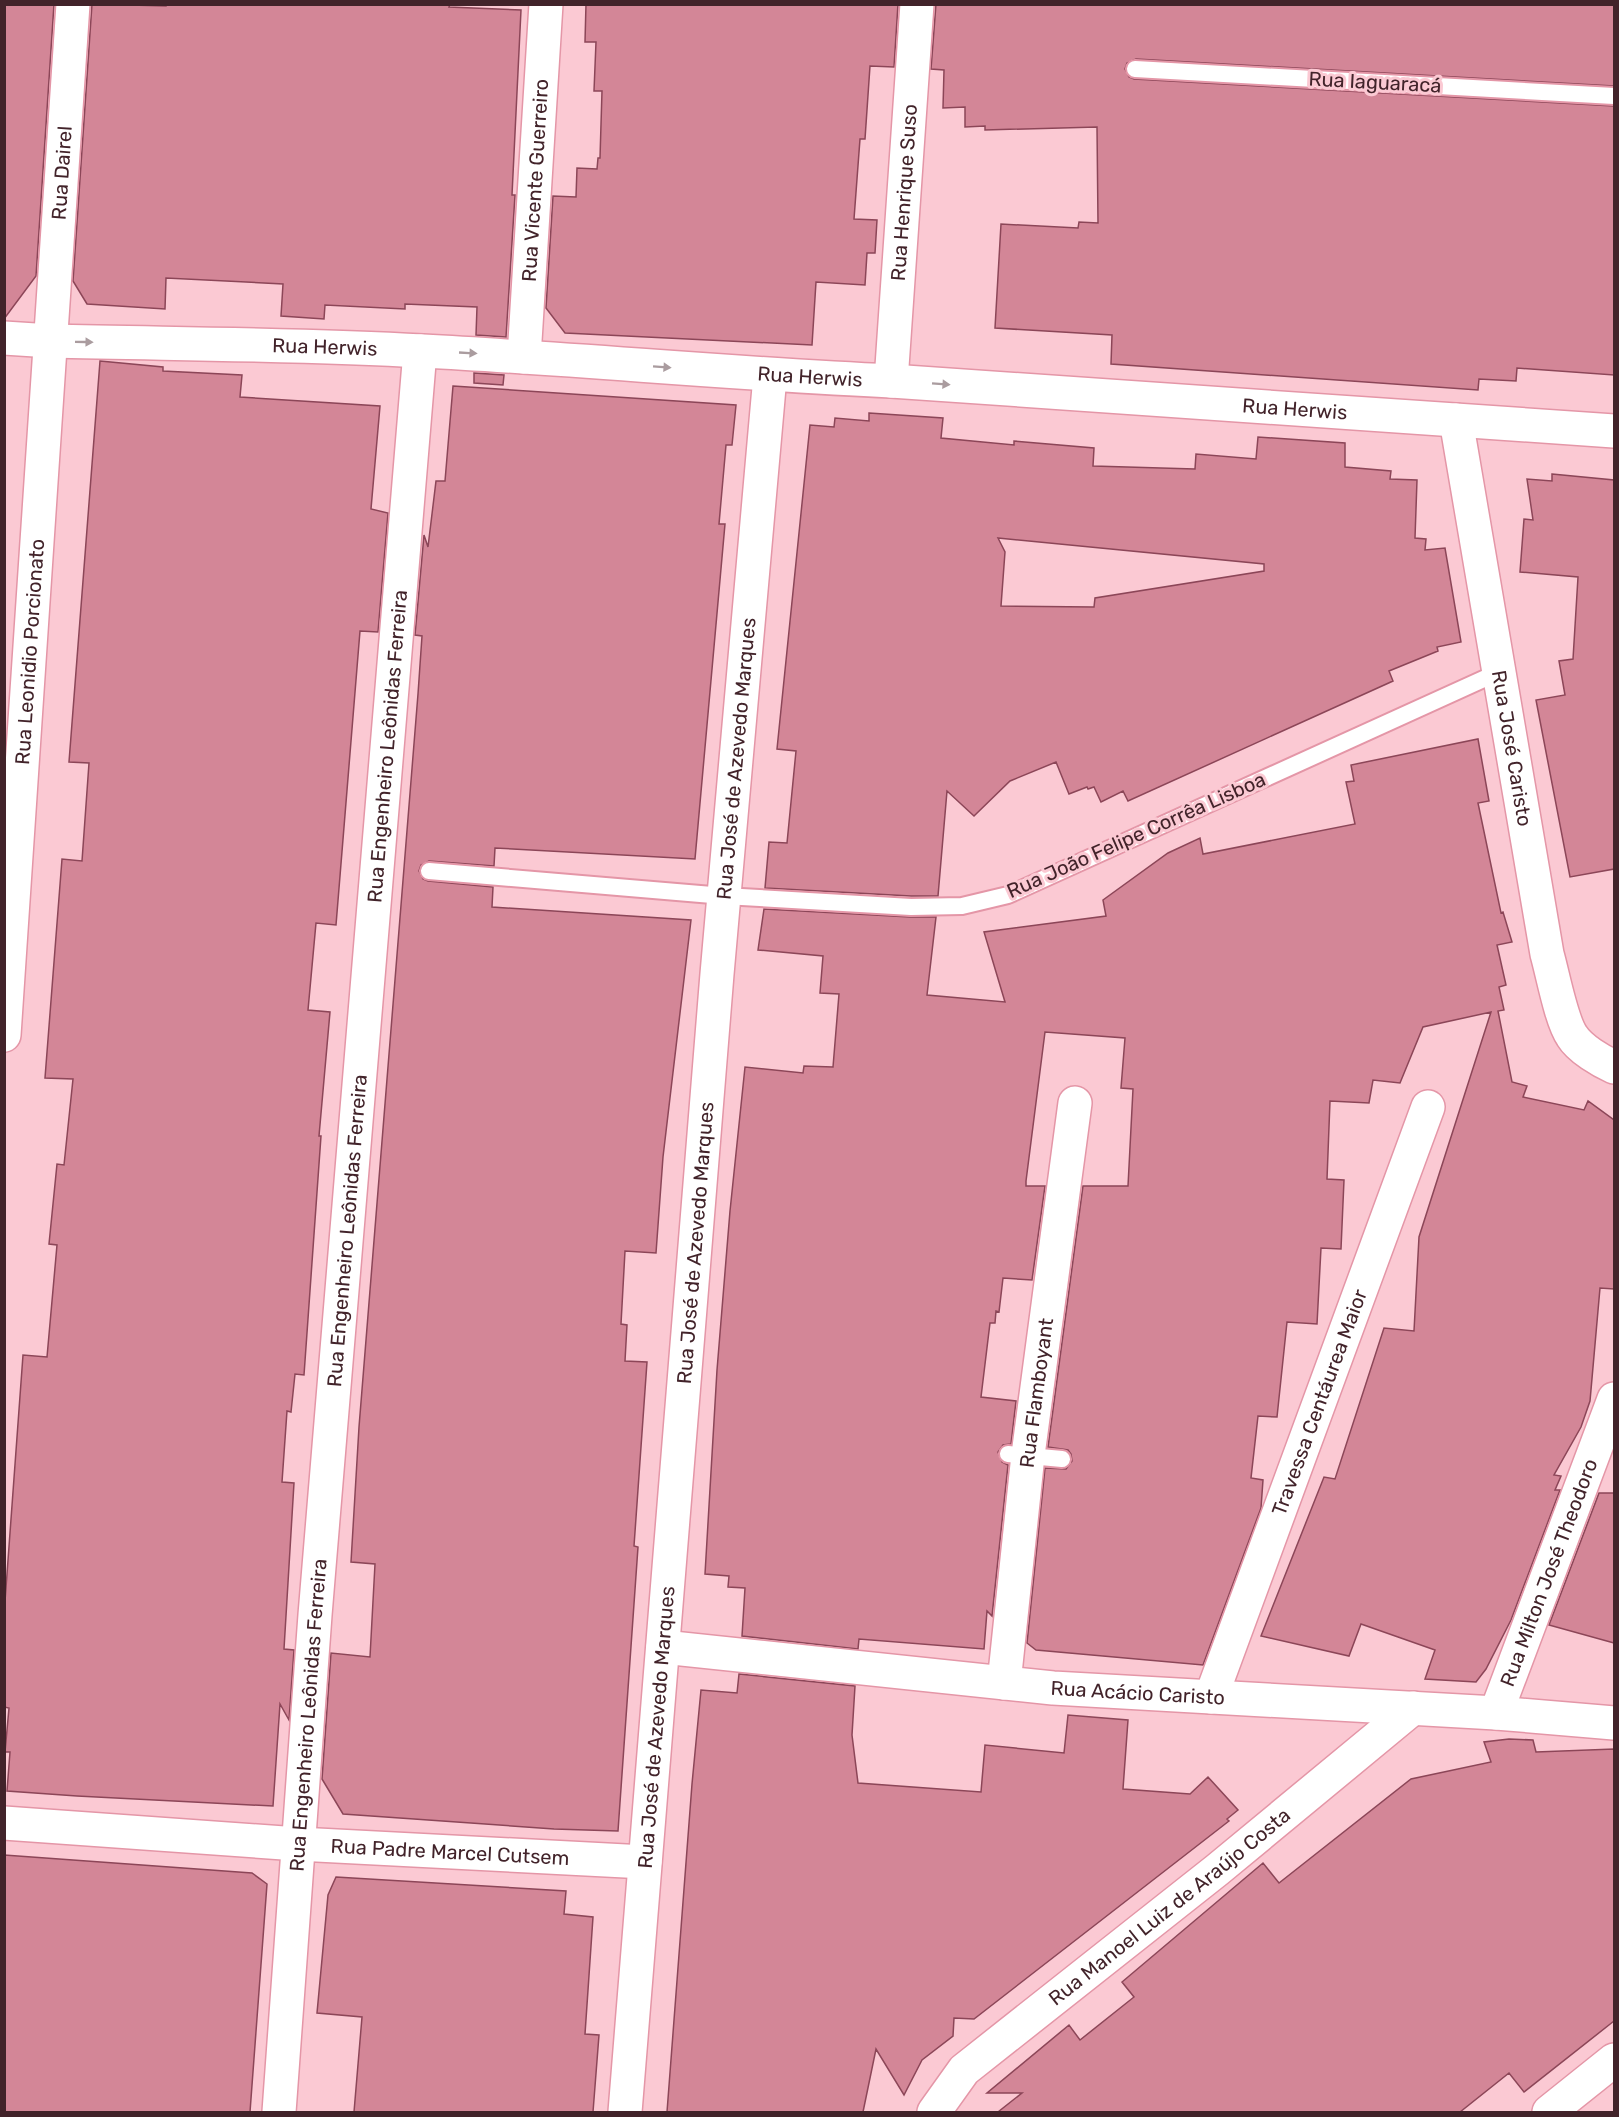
<svg xmlns="http://www.w3.org/2000/svg" width="1619" height="2117" font-family="Rubik,sans-serif">
<style>
.building{fill:#d38697;stroke:#8c4658;stroke-width:1.5;fill-rule:evenodd}
.lines{fill:none;stroke-linecap:round;stroke-linejoin:round}
.lane-casing{stroke:#e496a7;stroke-width:20}
.street-casing{stroke:#e496a7;stroke-width:36}
.secondary-casing{stroke:#e496a7;stroke-width:36}
.lane{stroke:#fff;stroke-width:16}
.street{stroke:#fff;stroke-width:33}
.secondary{stroke:#fff;stroke-width:33}
.oneway{fill:#aa9c9f}
.labels{text-anchor:middle;stroke-width:6;stroke-linejoin:round;paint-order:stroke}
.street-label{font-size:20px;fill:#42232a;stroke:#fbc9d3}
</style>
<rect width="100%" height="100%" fill="#fbc9d3"/>
<!-- building -->
<path class="building" d="M4 4H54L36 276 4 319Z
M92 4 166 6V4H450L449 7 521 10 512 195H515L506 337 476 335 477 307 405 304V309L325 305 324 319 281 316 283 284 166 278 165 309 87 304 73 281Z
M586 4H898L894 67 870 66 865 139H860L854 219 877 220 875 253H867L865 285 816 282 812 345 565 333 546 308 553 196 576 197 577 168 597 169 598 158H600L602 91H594L596 42H585Z
M936 4H1614V86L1136 59 1127 63 1125 69 1129 77 1134 79 1614 106V375L1517 368 1516 381 1479 379 1478 390 1111 364 1112 335 995 328 1001 224 1078 228 1079 222 1098 223 1097 127 985 130V126L965 127V107L943 108 944 70 931 69Z
M100 361 163 367V371L242 375 240 397 380 406 371 509 388 513 378 632 360 631 336 925 316 923 308 1010 330 1012 319 1136H321L304 1375 295 1374 291 1412 287 1411 282 1482 294 1483 284 1649 294 1650 289 1720 280 1704 273 1806 77 1796 7 1791 10 1752H5L9 1708 4 1707V1615L23 1355 47 1357 57 1245 49 1244 57 1164 64 1165 73 1079 45 1078 62 859 82 861 89 763 69 762Z
M474 373 504 375 503 385 474 383Z
M453 386 736 405 732 445H726L719 524H725L695 859 495 848 494 866 429 861 421 865 419 871 423 879 428 881 493 887 492 907 691 920 663 1157 656 1253 625 1251 621 1324 627 1325 625 1361 647 1362 634 1546 638 1547 618 1831 554 1829 343 1814 322 1779 331 1653 370 1657 375 1564 351 1562 359 1427 418 694 422 636 415 635 424 535 428 547 436 481H445Z
M869 413 943 418 941 438 1014 445V441L1094 448 1093 466 1195 469 1196 454 1256 459 1258 437 1345 443V467L1391 471 1390 479 1417 480 1415 538 1426 539 1425 550 1445 548 1461 642 1437 647 1438 651 1389 671 1393 681 1128 801 1123 791 1101 802 1094 787 1088 789 1087 787 1069 794 1056 762 1010 781 974 816 947 791 938 896H911L765 888 769 842 787 843 796 751 777 749 810 425 834 427 835 418 869 421ZM998 538 1264 564V571L1095 598 1094 607 1001 606 1005 552Z
M1552 474 1614 480V869L1570 877 1536 700 1565 695 1559 661 1573 659 1578 577 1520 572 1524 519 1533 520 1527 479 1552 481Z
M1478 739 1489 801 1478 803 1501 913 1503 912 1512 942 1497 945 1506 985 1499 987 1504 1010 1498 1011 1512 1082 1527 1086 1523 1097 1584 1110 1588 1101 1614 1120V1289L1600 1288 1590 1401 1581 1427 1554 1475 1561 1476 1555 1490H1560L1511 1620 1486 1669 1476 1682 1425 1679 1435 1650 1361 1624 1349 1656 1261 1636 1324 1477 1335 1479 1384 1328 1414 1331 1419 1237 1491 1012 1423 1027 1400 1083 1373 1080 1369 1103 1330 1101 1327 1179 1344 1180 1341 1249 1321 1248 1317 1324 1287 1322 1277 1417 1258 1416 1251 1478 1263 1480 1261 1508 1203 1665 1036 1650 1027 1643 1045 1468 1066 1469 1072 1461 1071 1454 1068 1450 1048 1447 1083 1186H1128L1133 1089 1121 1088 1125 1038 1045 1032 1026 1181V1186H1045L1032 1280 1003 1278 999 1312 996 1311 995 1323H990L981 1397 1016 1401 1011 1444 1003 1445 998 1452 1002 1462 1008 1465 992 1616 987 1611 984 1649 859 1639 858 1649 742 1636 745 1588 728 1587 729 1576 705 1574 717 1370 730 1211 745 1067 803 1073 804 1066 833 1067 839 994 820 993 823 956 758 950 764 909 910 917H936L927 995 1005 1002 984 932 1106 916 1103 900 1168 853 1200 838 1203 854 1355 824 1346 782 1354 781 1351 765Z
M1599 1493H1614V1643L1549 1625Z
M739 1674 855 1686 852 1735 858 1783 981 1792 985 1745 1064 1753 1068 1715 1128 1720 1123 1789 1190 1794 1208 1777 1238 1810 1227 1819 1229 1821 974 2019 954 2018 953 2036 922 2060 904 2095 876 2049 863 2112H667L692 1784 701 1690 737 1693Z
M1509 1739 1533 1740 1536 1752 1614 1749V2021L1524 2092 1509 2073 1460 2112H998L1022 2093H987L1069 2025 1080 2040 1134 1997 1122 1982 1263 1863 1279 1883 1411 1779 1491 1762 1484 1742Z
M4 1855 252 1873 267 1884 250 2112H4Z
M336 1877 566 1891 564 1914 593 1917 585 2034 599 2035 593 2112H354L362 2017 317 2013 328 1895Z"/>
<g class="lines">
<defs>
<path id="lane" d="M1135 69 1614 96
M429 871 724 896 911 907 962 906 1008 895 1499 672
M1008 1454 1062 1459"/>
<g id="street">
<path id="s1" d="M524 357 546 4"/>
<path id="s2" d="M891 381 917 4"/>
<path id="s3" d="M1456 420 1547 954C1553 975 1561 1020 1572 1036 1580 1049 1601 1061 1614 1067"/>
<path id="s4" d="M4 1035 73 4"/>
<path id="s5" d="M663 1647 1053 1688 1496 1713 1614 1723"/>
<path id="s6" d="M1004 1683 1028 1455 1075 1103"/>
<path id="s7" d="M1211 1697 1428 1107"/>
<path id="s8" d="M1496 1713 1614 1399"/>
<path id="s9" d="M4 1823 298 1844 645 1862"/>
<path id="s10" d="M279 2112 315 1615 420 351"/>
<path id="s11" d="M625 2112 717 974 770 376"/>
<path id="s12" d="M934 2112 964 2070 1217 1870 1413 1708"/>
<path d="M1549 2112 1614 2060"/>
</g>
<g id="secondary">
<path id="s13" d="M4 338 51 341C175 344 299 344 423 351 579 359 735 374 891 381L1614 431"/>
</g>
</defs>
<!-- lane casing -->
<use href="#lane" class="lane-casing"/>
<!-- street casing -->
<use href="#street" class="street-casing"/>
<!-- secondary casing -->
<use href="#secondary" class="secondary-casing"/>
<!-- lane -->
<use href="#lane" class="lane"/>
<!-- street -->
<use href="#street" class="street"/>
<!-- secondary -->
<use href="#secondary" class="secondary"/>
</g>
<!-- one-way arrows -->
<defs><path id="oneway-solid" d="M-6-.8H1V-3.2L6.5 0L1 3.2V.8H-6Z" transform="scale(1.5)"/></defs>
<g class="oneway">
<use href="#oneway-solid" transform="translate(84 342) rotate(1)"/>
<use href="#oneway-solid" transform="translate(468 353) rotate(3)"/>
<use href="#oneway-solid" transform="translate(662 367) rotate(4)"/>
<use href="#oneway-solid" transform="translate(941 384) rotate(4)"/>
</g>
<g class="labels">
<!-- street labels -->
<g class="street-label">
<text transform="translate(1375 82) rotate(3)" y="7">Rua Iaguaracá</text>
<text dy="7" stroke="none"><textPath href="#s4" startOffset="864">Rua Dairel</textPath></text>
<text dy="7" stroke="none"><textPath href="#s1" startOffset="177">Rua Vicente Guerreiro</textPath></text>
<text dy="7" stroke="none"><textPath href="#s2" startOffset="189">Rua Henrique Suso</textPath></text>
<text dy="7" stroke="none"><textPath href="#s13" startOffset="321">Rua Herwis</textPath></text>
<text dy="7" stroke="none"><textPath href="#s13" startOffset="807">Rua Herwis</textPath></text>
<text dy="7" stroke="none"><textPath href="#s13" startOffset="1293">Rua Herwis</textPath></text>
<text dy="7" stroke="none"><textPath href="#s4" startOffset="384">Rua Leonidio Porcionato</textPath></text>
<text dy="7" stroke="none"><textPath href="#s10" startOffset="1370">Rua Engenheiro Leônidas Ferreira</textPath></text>
<text dy="7" stroke="none"><textPath href="#s3" startOffset="333">Rua José Caristo</textPath></text>
<text dy="7" stroke="none"><textPath href="#s11" startOffset="1358">Rua José de Azevedo Marques</textPath></text>
<text transform="translate(1136 835) rotate(-24)" y="7">Rua João Felipe Corrêa Lisboa</text>
<text dy="7" stroke="none"><textPath href="#s10" startOffset="884">Rua Engenheiro Leônidas Ferreira</textPath></text>
<text dy="7" stroke="none"><textPath href="#s11" startOffset="872">Rua José de Azevedo Marques</textPath></text>
<text dy="7" stroke="none"><textPath href="#s6" startOffset="292">Rua Flamboyant</textPath></text>
<text dy="7" stroke="none"><textPath href="#s7" startOffset="314">Travessa Centáurea Maior</textPath></text>
<text dy="7" stroke="none"><textPath href="#s8" startOffset="150">Rua Milton José Theodoro</textPath></text>
<text dy="7" stroke="none"><textPath href="#s5" startOffset="477">Rua Acácio Caristo</textPath></text>
<text dy="7" stroke="none"><textPath href="#s10" startOffset="398">Rua Engenheiro Leônidas Ferreira</textPath></text>
<text dy="7" stroke="none"><textPath href="#s11" startOffset="386">Rua José de Azevedo Marques</textPath></text>
<text dy="7" stroke="none"><textPath href="#s9" startOffset="447">Rua Padre Marcel Cutsem</textPath></text>
<text dy="7" stroke="none"><textPath href="#s12" startOffset="314">Rua Manoel Luiz de Araújo Costa</textPath></text>
</g>
</g>
<!-- border -->
<rect width="1619" height="2117" fill="none" stroke="#42232a" stroke-width="12"/>
</svg>
